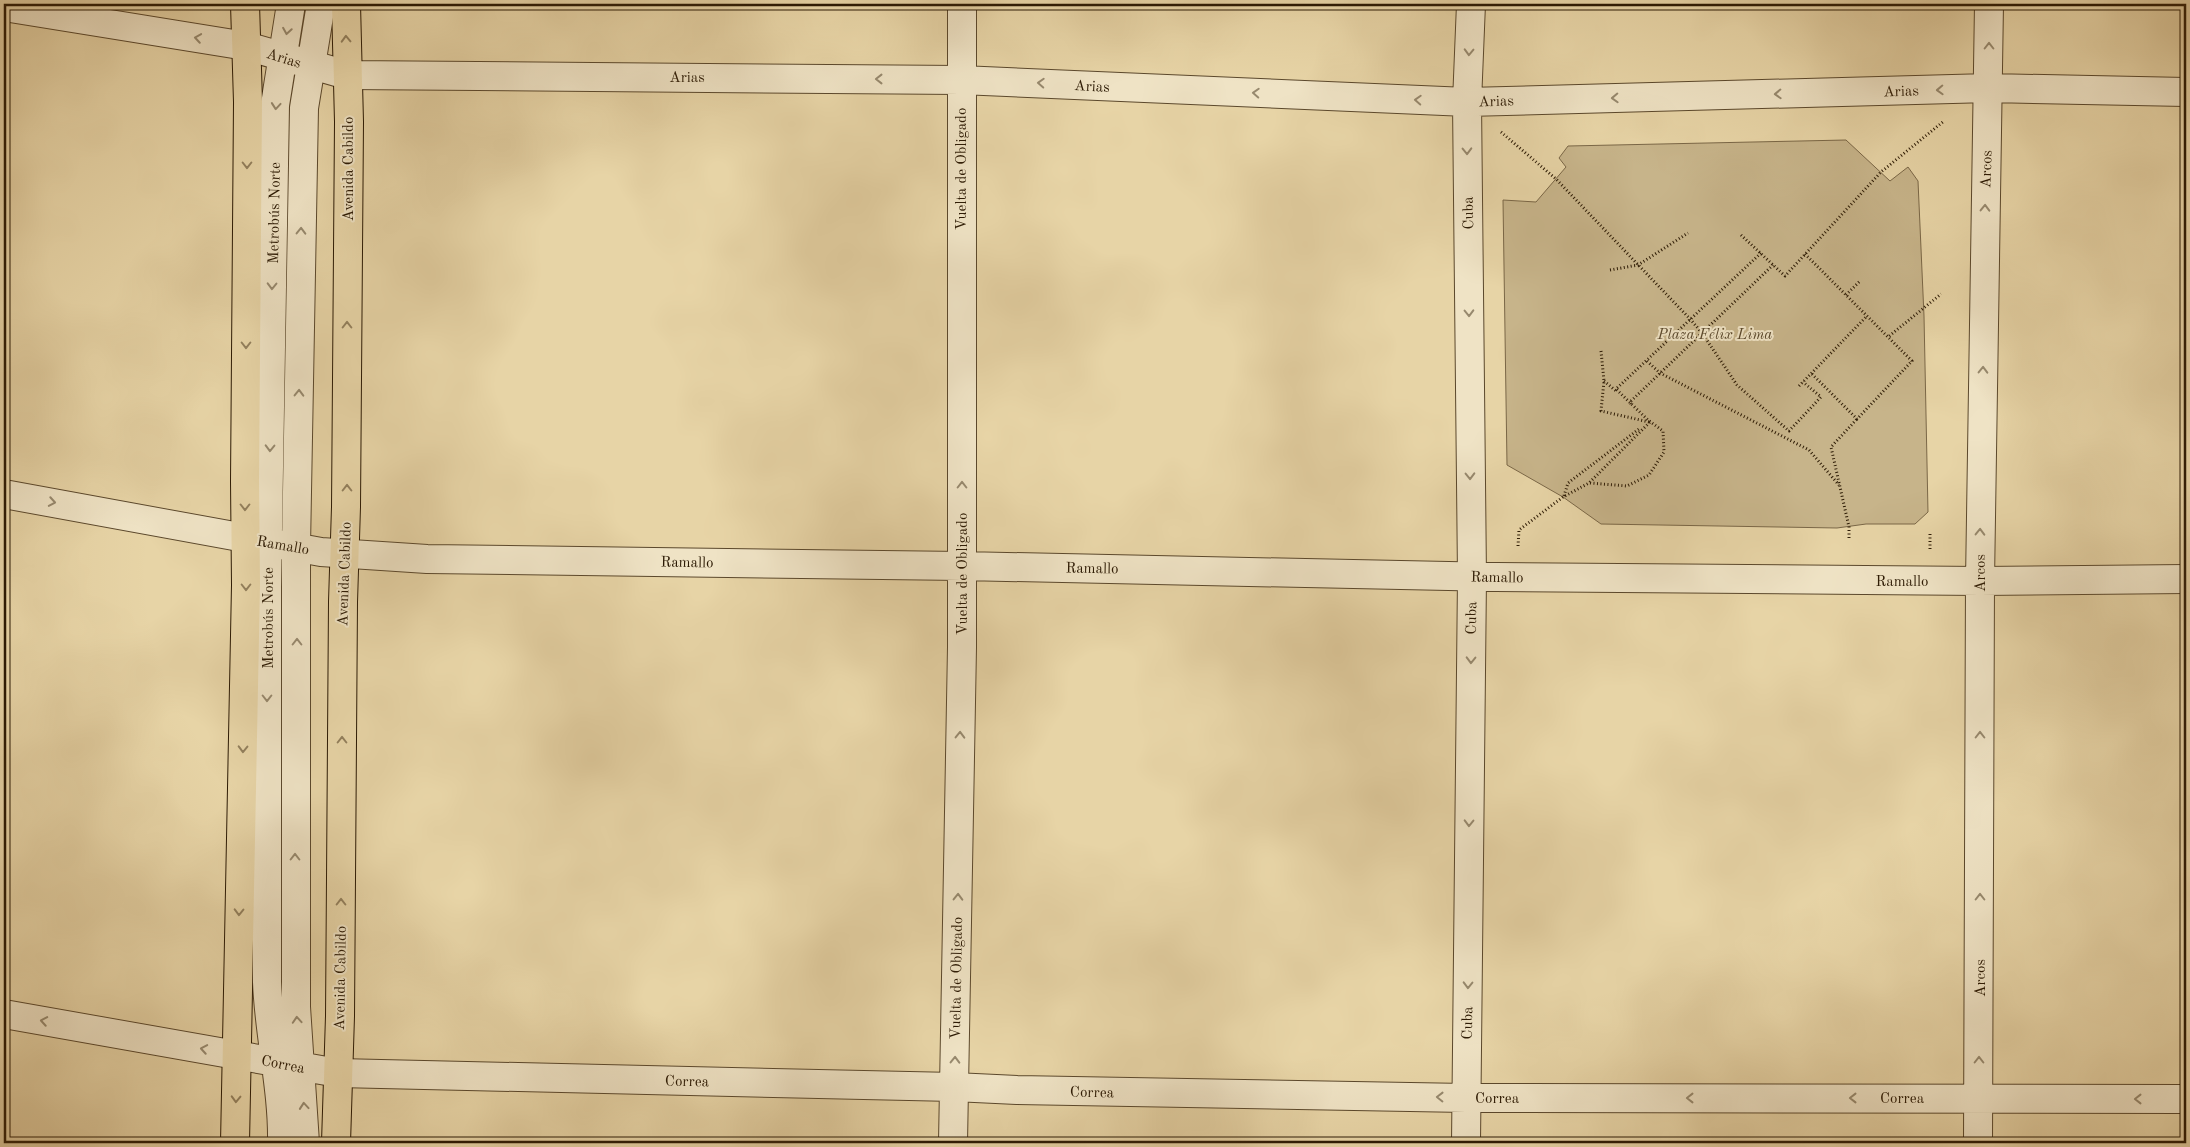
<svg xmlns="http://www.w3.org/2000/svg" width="2190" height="1147" font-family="'Old Standard TT',serif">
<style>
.green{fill:#c7b48a;stroke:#7a6747}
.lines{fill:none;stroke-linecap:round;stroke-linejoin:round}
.minor-casing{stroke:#5b482c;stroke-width:30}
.major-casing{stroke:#2c1a04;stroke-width:30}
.path{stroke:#2c1a04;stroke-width:3;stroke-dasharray:1 2.5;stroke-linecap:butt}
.minor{stroke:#efe3c5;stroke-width:28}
.major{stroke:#e7d4a6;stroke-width:28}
.oneway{stroke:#97896e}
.oneway2{stroke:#93805d}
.labels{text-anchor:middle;stroke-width:4;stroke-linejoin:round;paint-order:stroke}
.street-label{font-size:15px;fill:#2c1a04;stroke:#efe3c5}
.park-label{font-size:15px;font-style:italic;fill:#5a482c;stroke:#efe3c5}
</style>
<rect width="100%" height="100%" fill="#e7d4a6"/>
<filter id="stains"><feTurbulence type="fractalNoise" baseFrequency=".004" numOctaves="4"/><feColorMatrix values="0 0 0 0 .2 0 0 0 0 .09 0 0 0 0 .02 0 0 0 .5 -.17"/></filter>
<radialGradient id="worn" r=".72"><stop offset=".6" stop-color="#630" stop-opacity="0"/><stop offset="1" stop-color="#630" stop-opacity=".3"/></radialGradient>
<!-- green -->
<path class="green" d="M1846 140 1890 181 1908 167 1918 181 1924 316 1928 512 1915 524H1866L1837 528 1601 524 1563 497 1507 465 1503 200 1536 202 1566 167 1559 158 1568 146Z"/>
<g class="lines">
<defs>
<path id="minor" d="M4 7 246 46 347 75 961 80 1467 102 1989 88 2186 92
M4 494 321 552 427 559 962 566 1496 577 1980 581 2186 579
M4 1014 338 1073 954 1087 1017 1090 1466 1098 2186 1099
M282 1143C283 1089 269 1036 267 982V588L275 105 291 4
M305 1143 296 1007V547L304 108 321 4
M953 1143 962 647V4
M1466 1143 1472 577 1467 102 1471 4
M1978 1143 1980 581 1989 4"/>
<path id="major" d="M235 1143 246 585 245 481 248 102 245 4
M336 1143 340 1016 343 602 346 507 349 122 346 4"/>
</defs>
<!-- minor casing -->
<use href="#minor" class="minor-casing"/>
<!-- major casing -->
<use href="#major" class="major-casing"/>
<!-- path -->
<path class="path" d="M1501 132 1556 179 1691 320 1702 333 1737 385 1789 431 1821 397 1803 382
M1741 235 1785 276 1881 172 1944 121
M1805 254 1888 337 1941 294
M1610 270 1638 265 1688 233
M1846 295 1860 281
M1601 351 1604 381 1601 411 1649 422
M1647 361 1660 373 1809 450 1839 485
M1812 374 1857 419 1912 361 1888 337
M1604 381 1616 391
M1799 386 1867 316
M1631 404 1630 402 1773 265
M1650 422 1616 389 1761 253
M1590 483 1627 486 1649 475 1664 452 1663 431 1648 420
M1564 496 1568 483 1639 429
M1849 538V527L1831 447 1857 419
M1518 546 1519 530 1563 497 1589 483 1650 422
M1930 549V534"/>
<!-- minor -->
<use href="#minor" class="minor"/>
<!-- major -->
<use href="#major" class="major"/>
</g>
<!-- one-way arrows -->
<defs><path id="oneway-chevron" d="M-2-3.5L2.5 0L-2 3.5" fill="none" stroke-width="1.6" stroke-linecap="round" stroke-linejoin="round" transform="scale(1.25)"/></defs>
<g class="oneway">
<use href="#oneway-chevron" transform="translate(287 31) rotate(99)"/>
<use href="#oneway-chevron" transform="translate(198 38) rotate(-171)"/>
<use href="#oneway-chevron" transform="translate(1989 46) rotate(-90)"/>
<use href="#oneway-chevron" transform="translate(1469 52) rotate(92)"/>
<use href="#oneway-chevron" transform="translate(879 79) rotate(-180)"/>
<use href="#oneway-chevron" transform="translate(1041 83) rotate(-177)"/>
<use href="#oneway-chevron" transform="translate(1940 90) rotate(178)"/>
<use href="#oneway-chevron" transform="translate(1256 93) rotate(-177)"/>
<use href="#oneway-chevron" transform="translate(1778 94) rotate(178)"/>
<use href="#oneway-chevron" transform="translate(1615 98) rotate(178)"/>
<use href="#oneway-chevron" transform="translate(1418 100) rotate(-177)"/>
<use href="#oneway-chevron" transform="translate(276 106) rotate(95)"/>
<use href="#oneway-chevron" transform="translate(1467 151) rotate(89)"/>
<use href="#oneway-chevron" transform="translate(1985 208) rotate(-89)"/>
<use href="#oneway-chevron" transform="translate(301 231) rotate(-89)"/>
<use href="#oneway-chevron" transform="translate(272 286) rotate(91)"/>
<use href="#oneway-chevron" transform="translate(1469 313) rotate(89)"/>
<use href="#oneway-chevron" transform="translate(1983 370) rotate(-89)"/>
<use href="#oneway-chevron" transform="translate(299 393) rotate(-89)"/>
<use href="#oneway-chevron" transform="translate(270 448) rotate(91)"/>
<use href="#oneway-chevron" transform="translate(1470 476) rotate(89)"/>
<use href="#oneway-chevron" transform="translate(962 485) rotate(-90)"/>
<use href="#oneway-chevron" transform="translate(52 502) rotate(10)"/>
<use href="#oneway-chevron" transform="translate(1980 532) rotate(-89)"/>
<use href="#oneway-chevron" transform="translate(297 642) rotate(-90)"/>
<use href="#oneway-chevron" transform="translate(1471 660) rotate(91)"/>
<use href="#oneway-chevron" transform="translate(267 698) rotate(90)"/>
<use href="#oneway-chevron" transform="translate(960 735) rotate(-89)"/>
<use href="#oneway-chevron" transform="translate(1980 735) rotate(-90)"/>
<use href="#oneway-chevron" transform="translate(1469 823) rotate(91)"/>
<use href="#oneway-chevron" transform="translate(295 857) rotate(-90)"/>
<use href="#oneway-chevron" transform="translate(958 897) rotate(-89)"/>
<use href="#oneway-chevron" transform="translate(1980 897) rotate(-90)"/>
<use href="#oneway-chevron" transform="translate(1468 985) rotate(91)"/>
<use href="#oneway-chevron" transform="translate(297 1020) rotate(-94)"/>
<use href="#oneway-chevron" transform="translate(44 1021) rotate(-170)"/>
<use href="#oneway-chevron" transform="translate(204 1049) rotate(-170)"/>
<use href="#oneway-chevron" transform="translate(955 1060) rotate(-89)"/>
<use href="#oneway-chevron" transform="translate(1979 1060) rotate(-90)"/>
<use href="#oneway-chevron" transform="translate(1440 1097) rotate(-179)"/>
<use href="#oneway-chevron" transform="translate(1690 1098) rotate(-180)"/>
<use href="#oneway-chevron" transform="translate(1853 1098) rotate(-180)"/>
<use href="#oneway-chevron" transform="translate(2138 1099) rotate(-180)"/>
<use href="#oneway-chevron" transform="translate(304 1106) rotate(-95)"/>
</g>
<g class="oneway2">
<use href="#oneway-chevron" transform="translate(346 39) rotate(-92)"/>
<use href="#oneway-chevron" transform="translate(247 165) rotate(90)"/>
<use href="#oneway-chevron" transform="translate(347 325) rotate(-90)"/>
<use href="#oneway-chevron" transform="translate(246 345) rotate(90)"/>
<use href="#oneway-chevron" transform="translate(347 488) rotate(-90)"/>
<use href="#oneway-chevron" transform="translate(245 507) rotate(90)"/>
<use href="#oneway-chevron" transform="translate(246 587) rotate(90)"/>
<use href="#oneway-chevron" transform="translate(342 740) rotate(-90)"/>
<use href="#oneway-chevron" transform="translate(243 749) rotate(91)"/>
<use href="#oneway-chevron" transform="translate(341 902) rotate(-90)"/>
<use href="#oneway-chevron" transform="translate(239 912) rotate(91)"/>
<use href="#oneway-chevron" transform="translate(236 1099) rotate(92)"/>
</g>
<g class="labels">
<!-- street labels -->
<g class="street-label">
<text transform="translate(284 58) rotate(17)" y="5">Arias</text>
<text x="687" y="82">Arias</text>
<text transform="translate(1092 86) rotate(3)" y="5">Arias</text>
<text transform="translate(1901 91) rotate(-2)" y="5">Arias</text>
<text transform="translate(1496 101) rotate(-2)" y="5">Arias</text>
<text transform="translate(348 169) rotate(-90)" y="5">Avenida Cabildo</text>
<text transform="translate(961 169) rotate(-90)" y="5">Vuelta de Obligado</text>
<text transform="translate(1986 169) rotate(-88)" y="5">Arcos</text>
<text transform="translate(274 213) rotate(-89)" y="5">Metrobús Norte</text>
<text transform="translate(1468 213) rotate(-91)" y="5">Cuba</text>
<text transform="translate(283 545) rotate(10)" y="5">Ramallo</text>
<text transform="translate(687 562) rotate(1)" y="5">Ramallo</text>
<text transform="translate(1092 568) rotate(1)" y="5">Ramallo</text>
<text transform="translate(1980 573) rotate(-90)" y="5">Arcos</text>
<text transform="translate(344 574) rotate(-88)" y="5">Avenida Cabildo</text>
<text transform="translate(962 574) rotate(-90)" y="5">Vuelta de Obligado</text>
<text transform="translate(1497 577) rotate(1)" y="5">Ramallo</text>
<text x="1902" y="586">Ramallo</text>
<text transform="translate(268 618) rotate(-90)" y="5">Metrobús Norte</text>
<text transform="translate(1471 618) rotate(-89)" y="5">Cuba</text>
<text transform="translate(340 978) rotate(-89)" y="5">Avenida Cabildo</text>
<text transform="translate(956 978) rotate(-89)" y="5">Vuelta de Obligado</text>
<text transform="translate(1980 978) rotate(-90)" y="5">Arcos</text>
<text transform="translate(1467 1023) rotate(-89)" y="5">Cuba</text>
<text transform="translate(283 1064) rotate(11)" y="5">Correa</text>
<text transform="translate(687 1081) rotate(1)" y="5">Correa</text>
<text transform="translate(1092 1092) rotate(1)" y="5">Correa</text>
<text x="1497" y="1103">Correa</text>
<text x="1902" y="1103">Correa</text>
</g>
<!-- park labels -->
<g class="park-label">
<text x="1715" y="339">Plaza Félix Lima</text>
</g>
</g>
<!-- margin -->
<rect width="2190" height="1147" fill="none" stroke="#e7d4a6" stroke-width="20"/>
<rect x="5" y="5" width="2180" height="1137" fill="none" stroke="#2c1a04" stroke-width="2.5"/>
<rect x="10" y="10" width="2170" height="1127" fill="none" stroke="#2c1a04"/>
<rect width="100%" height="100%" filter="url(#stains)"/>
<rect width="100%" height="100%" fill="url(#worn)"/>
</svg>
